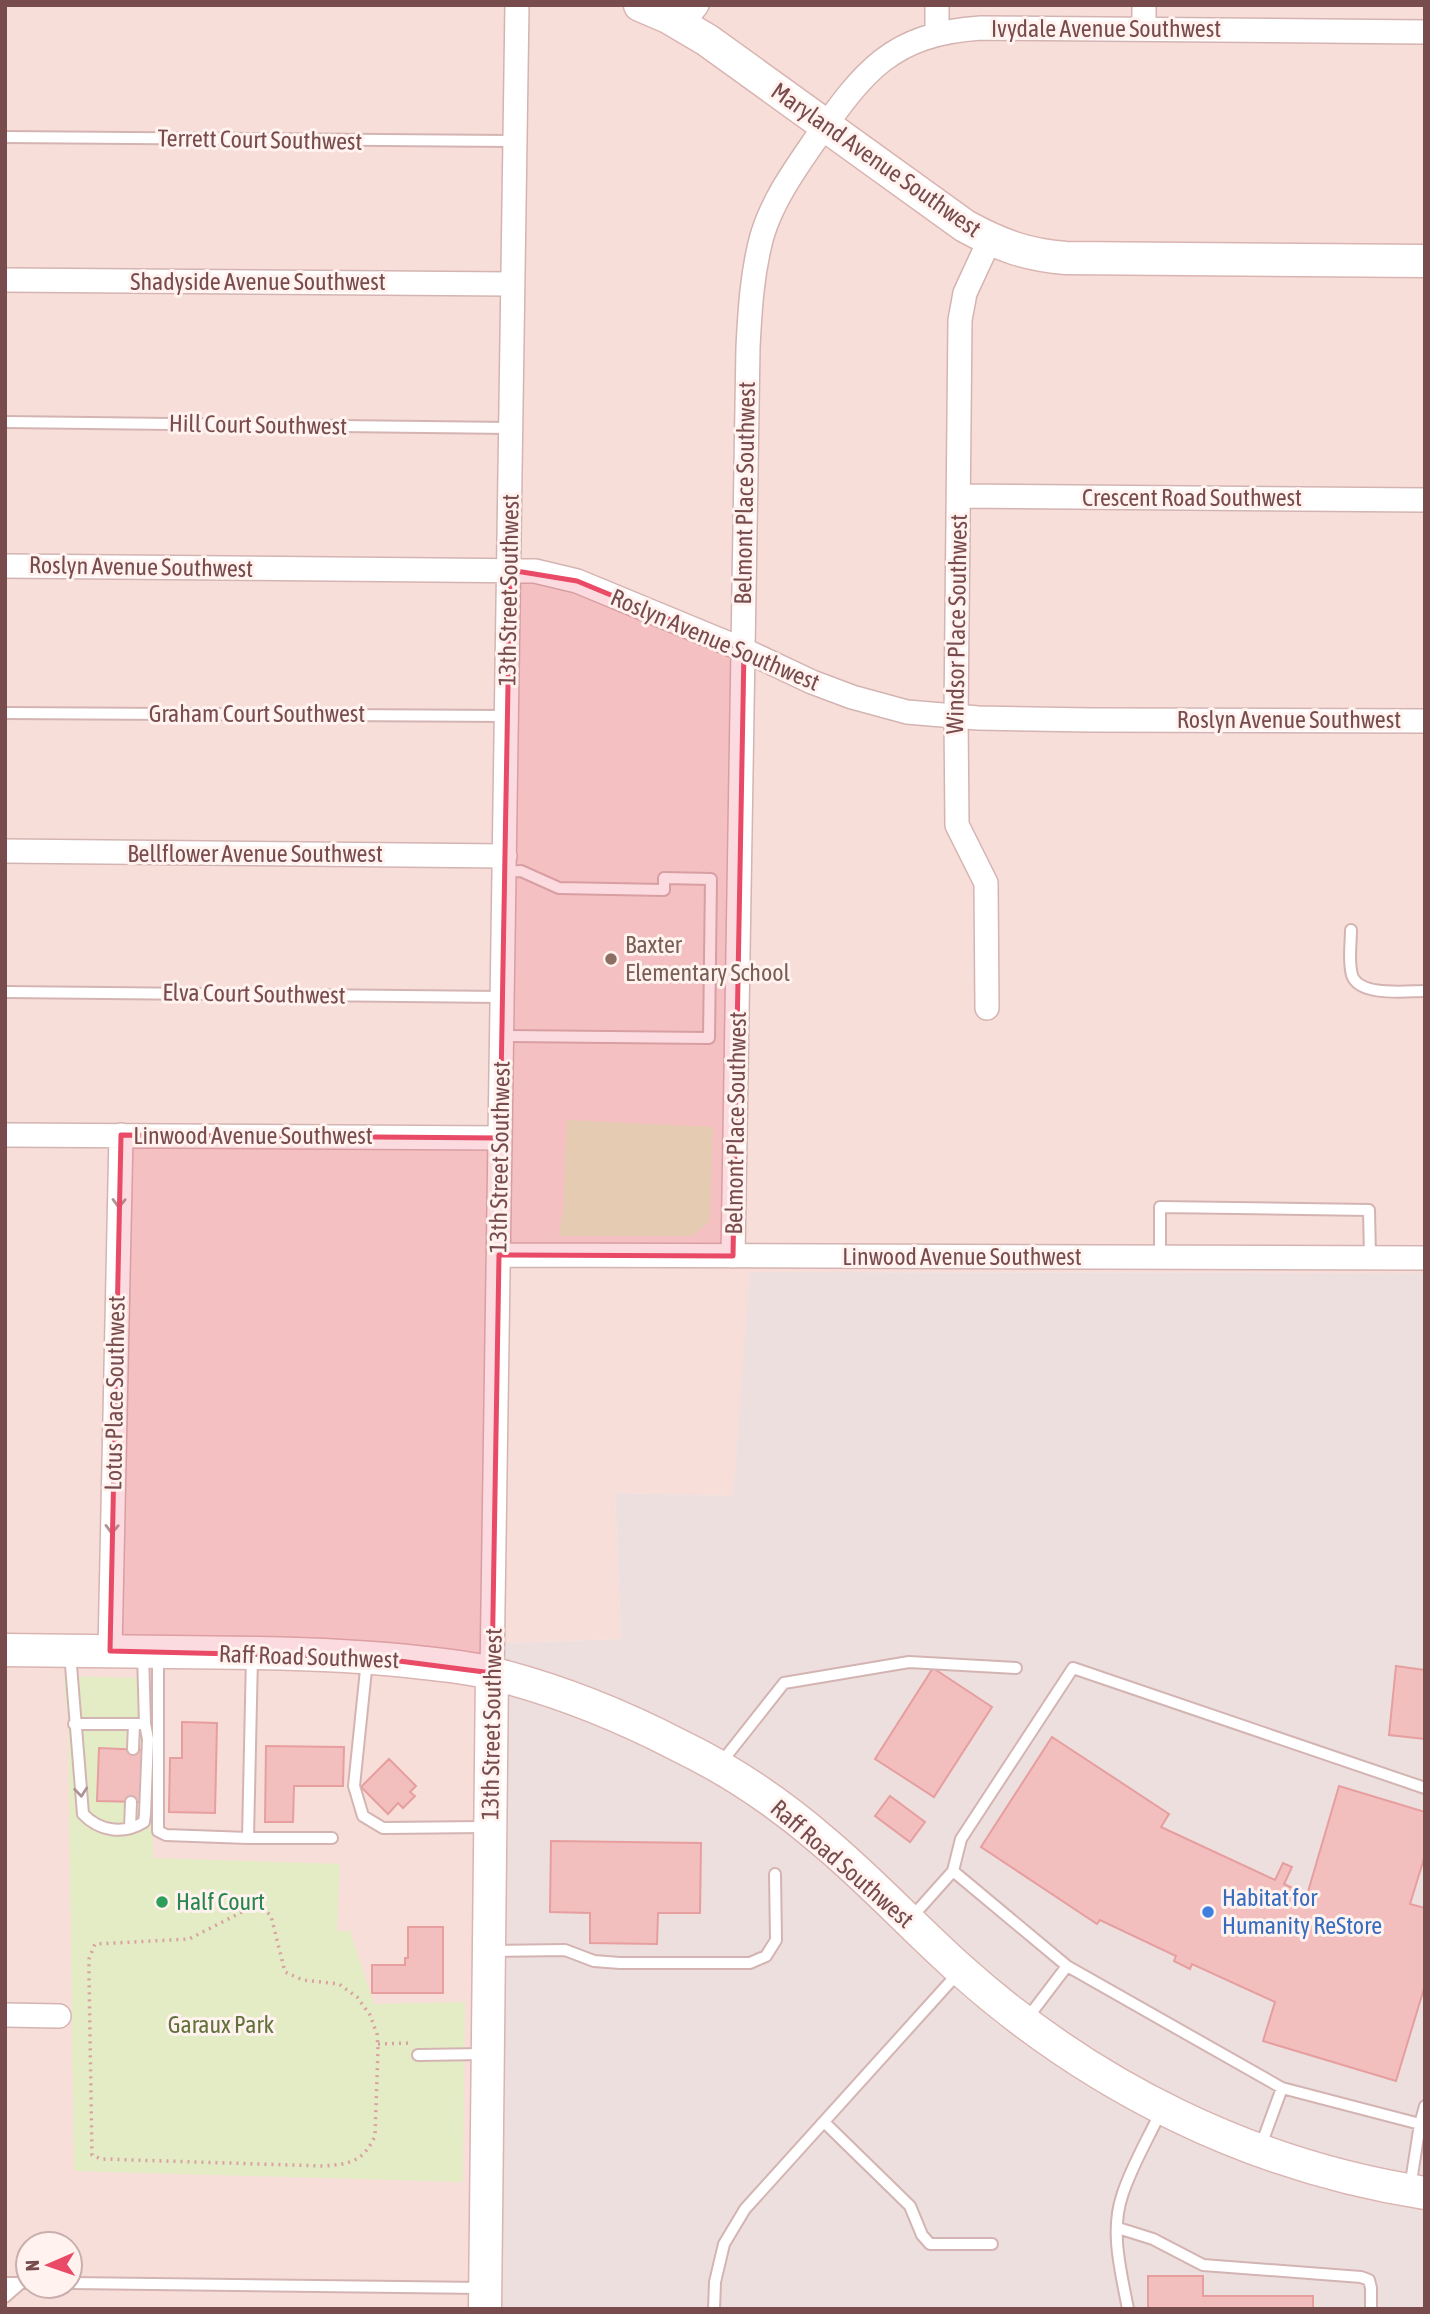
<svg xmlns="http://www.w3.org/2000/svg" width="1430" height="2314" font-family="'Asap Condensed',sans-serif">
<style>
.residential{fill:#f7ded9;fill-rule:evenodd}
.industrial{fill:#ecdfde}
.green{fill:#e4ecc5}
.building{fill:#f3bfbe;stroke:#e69e9f;stroke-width:2}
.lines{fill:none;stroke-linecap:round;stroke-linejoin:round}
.lane-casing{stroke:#d4b4b2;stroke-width:14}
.street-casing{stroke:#d4b4b2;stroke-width:26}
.secondary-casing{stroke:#dab4b1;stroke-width:35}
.path{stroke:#d9a1a1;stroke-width:3.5;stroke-dasharray:2 5;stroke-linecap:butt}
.lane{stroke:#fff;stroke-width:10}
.street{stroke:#fff;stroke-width:23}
.secondary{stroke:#fff;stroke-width:32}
.oneway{stroke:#ae9394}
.marked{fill:#e94a66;fill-opacity:0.2;stroke:#e94a66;stroke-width:5;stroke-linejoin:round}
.education-dot{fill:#8d6e63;stroke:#fff2ef;stroke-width:2.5}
.leisure-dot{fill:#2e9e5b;stroke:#fff2ef;stroke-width:2.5}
.shop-dot{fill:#3f7fe0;stroke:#fff2ef;stroke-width:2.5}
.labels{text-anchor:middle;stroke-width:6;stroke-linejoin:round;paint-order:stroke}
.street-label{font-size:24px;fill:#784b4c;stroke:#fff2ef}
.education-label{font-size:24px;fill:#785e54;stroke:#fff2ef;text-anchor:start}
.shop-label{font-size:24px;fill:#366cbe;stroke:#fff2ef;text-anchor:start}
.leisure-label{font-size:24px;fill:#27864d;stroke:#fff2ef;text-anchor:start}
.park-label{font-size:24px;fill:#62723c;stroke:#fff2ef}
</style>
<rect width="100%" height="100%" fill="#fdece8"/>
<!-- residential -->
<path class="residential" d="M5 5H1425V1273L751 1272 733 1496 615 1493 621 1639 505 1643 498 2309H5ZM28 2244H70V2286H28Z"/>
<!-- industrial -->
<path class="industrial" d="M750 1272 1425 1273V2309H498L505 1643 621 1639 615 1493 733 1496Z"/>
<!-- green -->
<path class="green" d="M567 1120 713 1127 710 1221 692 1236H559L563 1211Z
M63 1676 149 1678 153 1858 340 1864 337 1931H350L374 2004 465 2002 463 2182 74 2171 68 1719Z"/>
<!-- building -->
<path class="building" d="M1396 1666 1425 1670V1739L1389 1735Z
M933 1668 992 1707 934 1797 875 1759Z
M182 1722 217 1723 215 1813 169 1812 170 1758H182Z
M1052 1737 1169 1814 1161 1827 1275 1880 1283 1863 1292 1867 1284 1884 1307 1895 1339 1786 1425 1812V1855L1410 1904 1425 1908V1985L1396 2081 1263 2041 1275 2002 1192 1964 1190 1969 1174 1961 1176 1956 1100 1920 1097 1924 981 1847Z
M266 1746 344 1747 343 1786H294L293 1822H265Z
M99 1748 143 1750 141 1802 97 1801Z
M389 1759 416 1786 410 1792 415 1796 403 1808 398 1803 388 1814 361 1787Z
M890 1796 925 1822 910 1842 875 1816Z
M551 1841 701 1843 700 1913H658L657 1944 590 1943V1913L550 1912Z
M408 1927H443V1993H372V1965H405V1958H408Z
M1148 2276H1203V2296H1313V2309H1148Z"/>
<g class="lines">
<defs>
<path id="lane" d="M5 137 514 141
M5 422 511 428
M5 713 506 716
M1351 930C1351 944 1348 961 1352 975 1359 997 1406 991 1425 991
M5 992 502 997
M501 1036 709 1038 711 879 664 878V890L559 888 521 871 504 872
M1160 1257V1207L1369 1210 1370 1257
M70 1653 83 1814C99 1831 123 1835 144 1822L145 1814 148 1739 145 1724 143 1654
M158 1655V1831L166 1835 248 1838 252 1656
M367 1660 354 1786 363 1816 383 1828 486 1827
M74 1724H145
M133 1749 134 1724
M720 1764 784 1683 909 1662 1016 1668
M130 1828 131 1802
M248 1838H332
M953 1871 961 1839 1073 1668 1425 1788
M911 1918 953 1871 1067 1966 1282 2088 1420 2124 1410 2188
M492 1951 565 1950 594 1961 620 1963H750L766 1956 776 1940 775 1874
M1026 2020 1067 1966
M418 2055 485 2054
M824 2122 910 2206 922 2235 930 2244H992
M1420 2124 1425 2106
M1260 2148 1282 2088
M1118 2228 1153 2239 1203 2265 1361 2277 1369 2280 1371 2288V2309
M5 2283H28
M70 2283 483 2288
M5 2297 21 2283
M714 2309 715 2282 724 2244 745 2209 960 1971
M1128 2309C1121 2272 1110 2232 1122 2196 1131 2167 1148 2139 1161 2111"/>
<path id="street" d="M682 24 697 5
M1144 29V5
M937 33V5
M5 280 512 284
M959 496 1425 500
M5 566 535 571 577 581 744 650 812 682 852 697 907 712 978 718 1091 720 1425 721
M5 851 505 856
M987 1008 986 883 957 825 956 717 960 320 965 293 990 239
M5 1135 500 1138
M499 1255 1425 1258
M733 1256 748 347C750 309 752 273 762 236 772 202 793 172 813 143 863 73 889 34 981 28L1425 32
M110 1651 121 1135
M492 1673 517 5
M5 2015 59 2016"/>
<path id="secondary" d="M640 5 668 17 707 40 965 226C1000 245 1026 255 1066 258L1425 261
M5 1650C90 1651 174 1652 258 1653 311 1654 363 1656 416 1662 442 1665 469 1667 494 1674 557 1690 620 1715 678 1745 730 1770 779 1803 823 1841 871 1881 914 1928 961 1970 1092 2087 1251 2166 1425 2193
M485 2309 492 1673"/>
</defs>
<!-- lane casing -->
<use href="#lane" class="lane-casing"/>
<!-- street casing -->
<use href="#street" class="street-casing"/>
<!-- secondary casing -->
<use href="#secondary" class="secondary-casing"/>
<!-- path -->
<path class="path" d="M255 1909 265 1910 271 1916 285 1972 303 1980 339 1984 357 1997 370 2015 377 2034 378 2050 375 2136C363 2162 350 2164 323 2166L101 2159 92 2155 89 1975V1959L95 1944 189 1939 244 1911Z
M378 2044 411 2043"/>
<!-- lane -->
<use href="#lane" class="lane"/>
<!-- street -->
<use href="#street" class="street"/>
<!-- secondary -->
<use href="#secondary" class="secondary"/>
</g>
<!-- one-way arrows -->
<defs><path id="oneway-chevron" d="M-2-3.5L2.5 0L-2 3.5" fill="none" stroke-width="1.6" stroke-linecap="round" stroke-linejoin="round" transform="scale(1.75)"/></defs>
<g class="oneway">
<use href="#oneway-chevron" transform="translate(119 1203) rotate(91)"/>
<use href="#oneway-chevron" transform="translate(112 1529) rotate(91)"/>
<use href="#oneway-chevron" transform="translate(81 1792) rotate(84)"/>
</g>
<!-- marked area -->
<path class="marked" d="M510 570 577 581 744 650 733 1256 499 1255 492 1673 368 1657 110 1651 121 1135 500 1138Z"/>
<!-- markers -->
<circle class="education-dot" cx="611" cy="959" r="7"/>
<circle class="leisure-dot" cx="162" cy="1902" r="7"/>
<circle class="shop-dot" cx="1208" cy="1912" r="7"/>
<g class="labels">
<!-- street labels -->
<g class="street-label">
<text x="1106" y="37">Ivydale Avenue Southwest</text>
<text transform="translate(260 140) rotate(1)" y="8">Terrett Court Southwest</text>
<text transform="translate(876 160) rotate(35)" y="8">Maryland Avenue Southwest</text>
<text x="258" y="290">Shadyside Avenue Southwest</text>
<text transform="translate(258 425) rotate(1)" y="8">Hill Court Southwest</text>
<text transform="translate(745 493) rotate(-89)" y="8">Belmont Place Southwest</text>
<text x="1192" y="506">Crescent Road Southwest</text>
<text transform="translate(141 567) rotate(1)" y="8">Roslyn Avenue Southwest</text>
<text transform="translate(509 590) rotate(-89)" y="8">13th Street Southwest</text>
<text transform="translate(957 624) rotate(-89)" y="8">Windsor Place Southwest</text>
<text transform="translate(715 640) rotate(23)" y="8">Roslyn Avenue Southwest</text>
<text x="257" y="722">Graham Court Southwest</text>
<text x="1289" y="728">Roslyn Avenue Southwest</text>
<text x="255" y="862">Bellflower Avenue Southwest</text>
<text transform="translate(254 994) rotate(1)" y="8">Elva Court Southwest</text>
<text transform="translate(736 1123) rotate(-89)" y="8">Belmont Place Southwest</text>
<text x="253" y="1144">Linwood Avenue Southwest</text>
<text transform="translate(500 1157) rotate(-89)" y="8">13th Street Southwest</text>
<text x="962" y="1265">Linwood Avenue Southwest</text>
<text transform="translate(115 1393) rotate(-89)" y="8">Lotus Place Southwest</text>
<text transform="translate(309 1657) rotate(2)" y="8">Raff Road Southwest</text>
<text transform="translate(492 1724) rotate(-89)" y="8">13th Street Southwest</text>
<text transform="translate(842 1864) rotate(41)" y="8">Raff Road Southwest</text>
</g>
<!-- education labels -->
<g class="education-label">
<text x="625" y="953">Baxter<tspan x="625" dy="28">Elementary School</tspan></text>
</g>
<!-- shop labels -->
<g class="shop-label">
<text x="1222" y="1906">Habitat for<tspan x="1222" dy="28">Humanity ReStore</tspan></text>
</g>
<!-- leisure labels -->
<g class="leisure-label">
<text x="176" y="1910">Half Court</text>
</g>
<!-- park labels -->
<g class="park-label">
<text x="221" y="2033">Garaux Park</text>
</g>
</g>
<!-- border -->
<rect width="1430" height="2314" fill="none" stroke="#784b4c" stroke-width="14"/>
<!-- north arrow -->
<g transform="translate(49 2265) rotate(268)"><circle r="33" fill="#fff2ef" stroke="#c9afae" stroke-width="2"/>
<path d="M0-5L12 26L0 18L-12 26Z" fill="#e94a66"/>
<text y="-10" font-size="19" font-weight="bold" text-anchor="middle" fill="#784b4c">N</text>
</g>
</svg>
